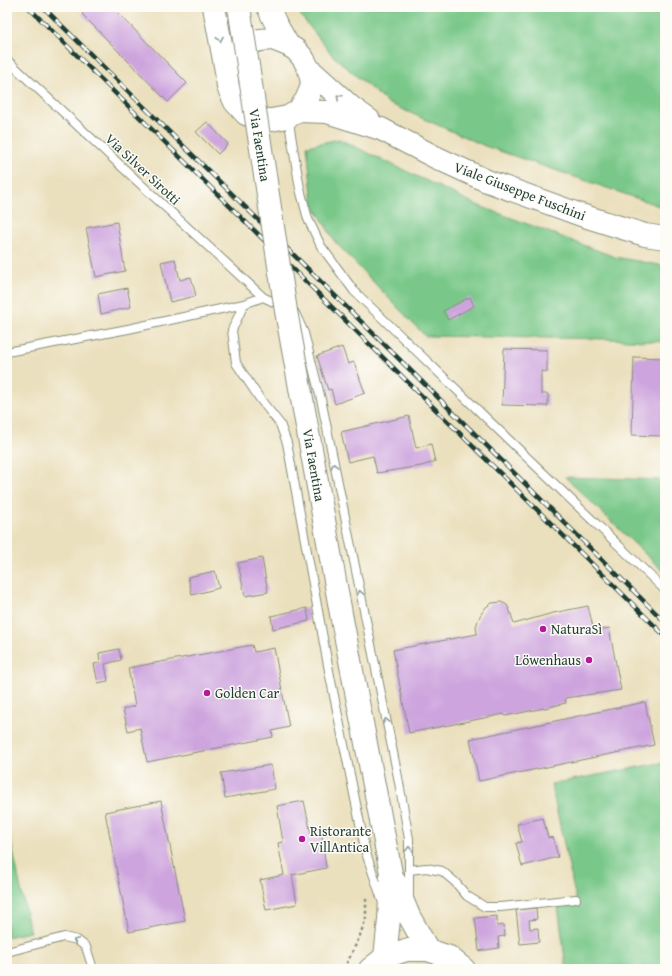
<svg xmlns="http://www.w3.org/2000/svg" width="672" height="976" font-family="'Gentium Book Plus',serif">
<style>
.green{fill:#79c889;stroke:#4c825e}
.building{fill:#cda4de}
.lines{fill:none;stroke-linecap:round;stroke-linejoin:round}
.lane-casing{stroke:#858e79;stroke-width:10}
.secondary-casing{stroke:#858e79;stroke-width:24}
.path{stroke:#858e79;stroke-width:2.5;stroke-dasharray:3 3;stroke-linecap:butt}
.lane{stroke:#fff;stroke-width:8}
.secondary{stroke:#fff;stroke-width:22}
.rail-casing{stroke:#1f3d34;stroke-width:4.5}
.rail{stroke:#fdfcf7;stroke-width:3;stroke-dasharray:9;stroke-linecap:butt}
.secondary-bridge-casing{stroke:#858e79;stroke-width:24;stroke-linecap:butt}
.secondary-bridge{stroke:#fff;stroke-width:22}
.oneway{stroke:#8f9e9a}
.poi-dot{fill:#b5179e;stroke:#fdfcf7;stroke-width:1.5}
.labels{text-anchor:middle;stroke-width:3;stroke-linejoin:round;paint-order:stroke}
.street-label{font-size:14px;fill:#1f3d34;stroke:#fdfcf7}
.poi-label{font-size:14px;fill:#1f3d34;stroke:#fdfcf7;text-anchor:start}
</style>
<rect width="100%" height="100%" fill="#fdfcf7"/>
<filter id="ink" filterUnits="userSpaceOnUse"><feTurbulence type="fractalNoise" baseFrequency=".025" numOctaves="2"/><feDisplacementMap in="SourceGraphic" scale="8" xChannelSelector="R" yChannelSelector="G"/><feConvolveMatrix kernelMatrix="1 2 1 2 8 2 1 2 1" color-interpolation-filters="sRGB"/></filter>
<filter id="wash" filterUnits="userSpaceOnUse"><feTurbulence type="fractalNoise" baseFrequency=".012" numOctaves="4" result="noise"/><feDisplacementMap in="SourceGraphic" scale="16" xChannelSelector="R" yChannelSelector="G"/><feGaussianBlur stdDeviation="0.9" result="paint"/><feColorMatrix in="noise" values="0 0 0 0 0 0 0 0 0 0 0 0 0 0 0 0 0 1.4 0 .05"/><feComposite in="paint" operator="in"/></filter>
<g filter="url(#wash)">
<rect width="100%" height="100%" fill="#ebe0be"/>
<!-- green -->
<path class="green" d="M294 7H665V208L485 146 388 103 332 55Z
M339 139 477 205 615 257 665 266V342L609 339 425 336 335 242 313 204 307 146Z
M565 477 665 480V573Z
M665 762V969H534L566 967 558 906 577 904 551 784Z
M7 823 30 932 7 937Z"/>
<g id="blocks">
<!-- building -->
<path class="building" d="M89 7H112L187 83 168 102 82 14Z
M207 122 228 144 218 154 196 132Z
M117 222 125 271 96 277 86 228Z
M175 259 180 280 191 277 196 296 170 302 161 262Z
M127 288 131 307 101 314 98 294Z
M470 297 474 306 448 320 443 311Z
M342 347 348 364 354 362 365 393 335 404 331 389 328 390 317 356Z
M504 349 547 350V372L541 371V394H548V406L502 405Z
M634 357 665 358 663 436 632 435Z
M409 416 416 448 431 444 435 462 421 466 377 473 373 456 348 462 341 432Z
M262 558 268 592 245 596 238 563Z
M215 571 219 588 192 595 188 577Z
M501 602 507 605 510 611 514 624 553 613 588 606 594 631 609 628 621 690 565 698 566 703 549 707 505 716 504 714 409 733 393 650 477 634 476 627 478 620 481 614 486 607 492 603Z
M307 608 309 621 273 629 271 616Z
M252 645 254 652 274 648 289 727 272 731 273 737 147 762 140 728 128 731 123 709 135 706 128 668Z
M119 649 121 660 105 664 108 681 98 683 94 664 100 663 99 653Z
M645 702 654 745 479 781 470 739Z
M271 765 275 789 225 798 221 773Z
M161 801 185 921 129 932 105 812Z
M304 801 311 834 322 836 326 868 292 875 297 904 266 910 260 880 284 875 278 843 283 842 277 806Z
M543 818 548 838 553 837 558 857 522 866 516 843 522 842 517 824Z
M536 908 537 919 529 920 530 929 538 928 539 942 520 944 516 910Z
M497 916V926L504 925 505 936 498 937 499 948 479 951 475 918Z"/>
</g>
</g>
<g filter="url(#ink)">
<use href="#blocks" fill-opacity="0" stroke="#858e79" stroke-width="1"/>
<g class="lines">
<defs>
<path id="lane" d="M7 60 148 191 263 297
M288 117 300 189 308 219 321 246 354 291 665 590
M282 306 263 297 244 304 232 330 236 363 260 399 280 424 287 443 330 676 366 853 382 900
M295 313 304 333 321 399 398 777 409 839V899
M7 352 128 329 244 304
M409 870 426 868 442 871 455 882 467 896 485 907H500L576 899
M7 952 64 937 77 940 86 947 93 969"/>
<path id="secondary" d="M214 7 226 71
M268 7 276 24 288 45
M273 39 288 45 296 50 303 58 309 69 312 83 310 91 306 100 298 111 288 117 271 120 262 121 246 114 235 102 228 87 226 71 230 62 239 50 250 43 260 40Z
M309 69 351 107 369 120
M298 111 327 112 381 129 435 157 487 181 581 215 645 235 665 238
M342 619 391 873 389 920 385 957
M393 878 409 916 428 950
M370 969 385 957 406 950H428L449 957 464 969"/>
</defs>
<!-- lane casing -->
<use href="#lane" class="lane-casing"/>
<!-- secondary casing -->
<use href="#secondary" class="secondary-casing"/>
<!-- path -->
<path class="path" d="M344 969 359 938 366 918V896"/>
<!-- lane -->
<use href="#lane" class="lane"/>
<!-- secondary -->
<use href="#secondary" class="secondary"/>
<defs>
<path id="rail" d="M28 7 665 636
M43 7 665 622"/>
</defs>
<!-- rail casing -->
<use href="#rail" class="rail-casing"/>
<!-- rail -->
<use href="#rail" class="rail"/>
<defs>
<path id="secondary-bridge" d="M239 7 286 311 342 619"/>
</defs>
<!-- secondary-bridge casing -->
<use href="#secondary-bridge" class="secondary-bridge-casing"/>
<!-- secondary-bridge -->
<use href="#secondary-bridge" class="secondary-bridge"/>
</g>
<!-- one-way arrows -->
<defs><path id="oneway-chevron" d="M-2-3.5L2.5 0L-2 3.5" fill="none" stroke-width="1.6" stroke-linecap="round" stroke-linejoin="round"/></defs>
<g class="oneway">
<use href="#oneway-chevron" transform="translate(220 39) rotate(79)"/>
<use href="#oneway-chevron" transform="translate(339 97) rotate(-139)"/>
<use href="#oneway-chevron" transform="translate(334 466) rotate(-102)"/>
<use href="#oneway-chevron" transform="translate(360 593) rotate(-102)"/>
<use href="#oneway-chevron" transform="translate(386 721) rotate(-102)"/>
<use href="#oneway-chevron" transform="translate(409 849) rotate(-91)"/>
<use href="#oneway-chevron" transform="translate(76 941) rotate(-157)"/>
</g>
</g>
<!-- markers -->
<g class="poi-dot">
<circle cx="543" cy="629" r="4"/>
<circle cx="589" cy="660" r="4"/>
<circle cx="207" cy="693" r="4"/>
<circle cx="302" cy="839" r="4"/>
</g>
<g class="labels">
<!-- street labels -->
<g class="street-label">
<text transform="translate(260 145) rotate(81)" y="5">Via Faentina</text>
<text transform="translate(143 169) rotate(43)" y="5">Via Silver Sirotti</text>
<text transform="translate(520 191) rotate(21)" y="5">Viale Giuseppe Fuschini</text>
<text transform="translate(314 465) rotate(80)" y="5">Via Faentina</text>
</g>
<!-- poi labels -->
<g class="poi-label">
<text x="551" y="634">NaturaSì</text>
<text x="581" y="665" text-anchor="end">Löwenhaus</text>
<text x="215" y="698">Golden Car</text>
<text x="310" y="836">Ristorante<tspan x="310" dy="16">VillAntica</tspan></text>
</g>
</g>
<!-- margin -->
<rect width="672" height="976" fill="none" stroke="#fdfcf7" stroke-width="24"/>
</svg>
